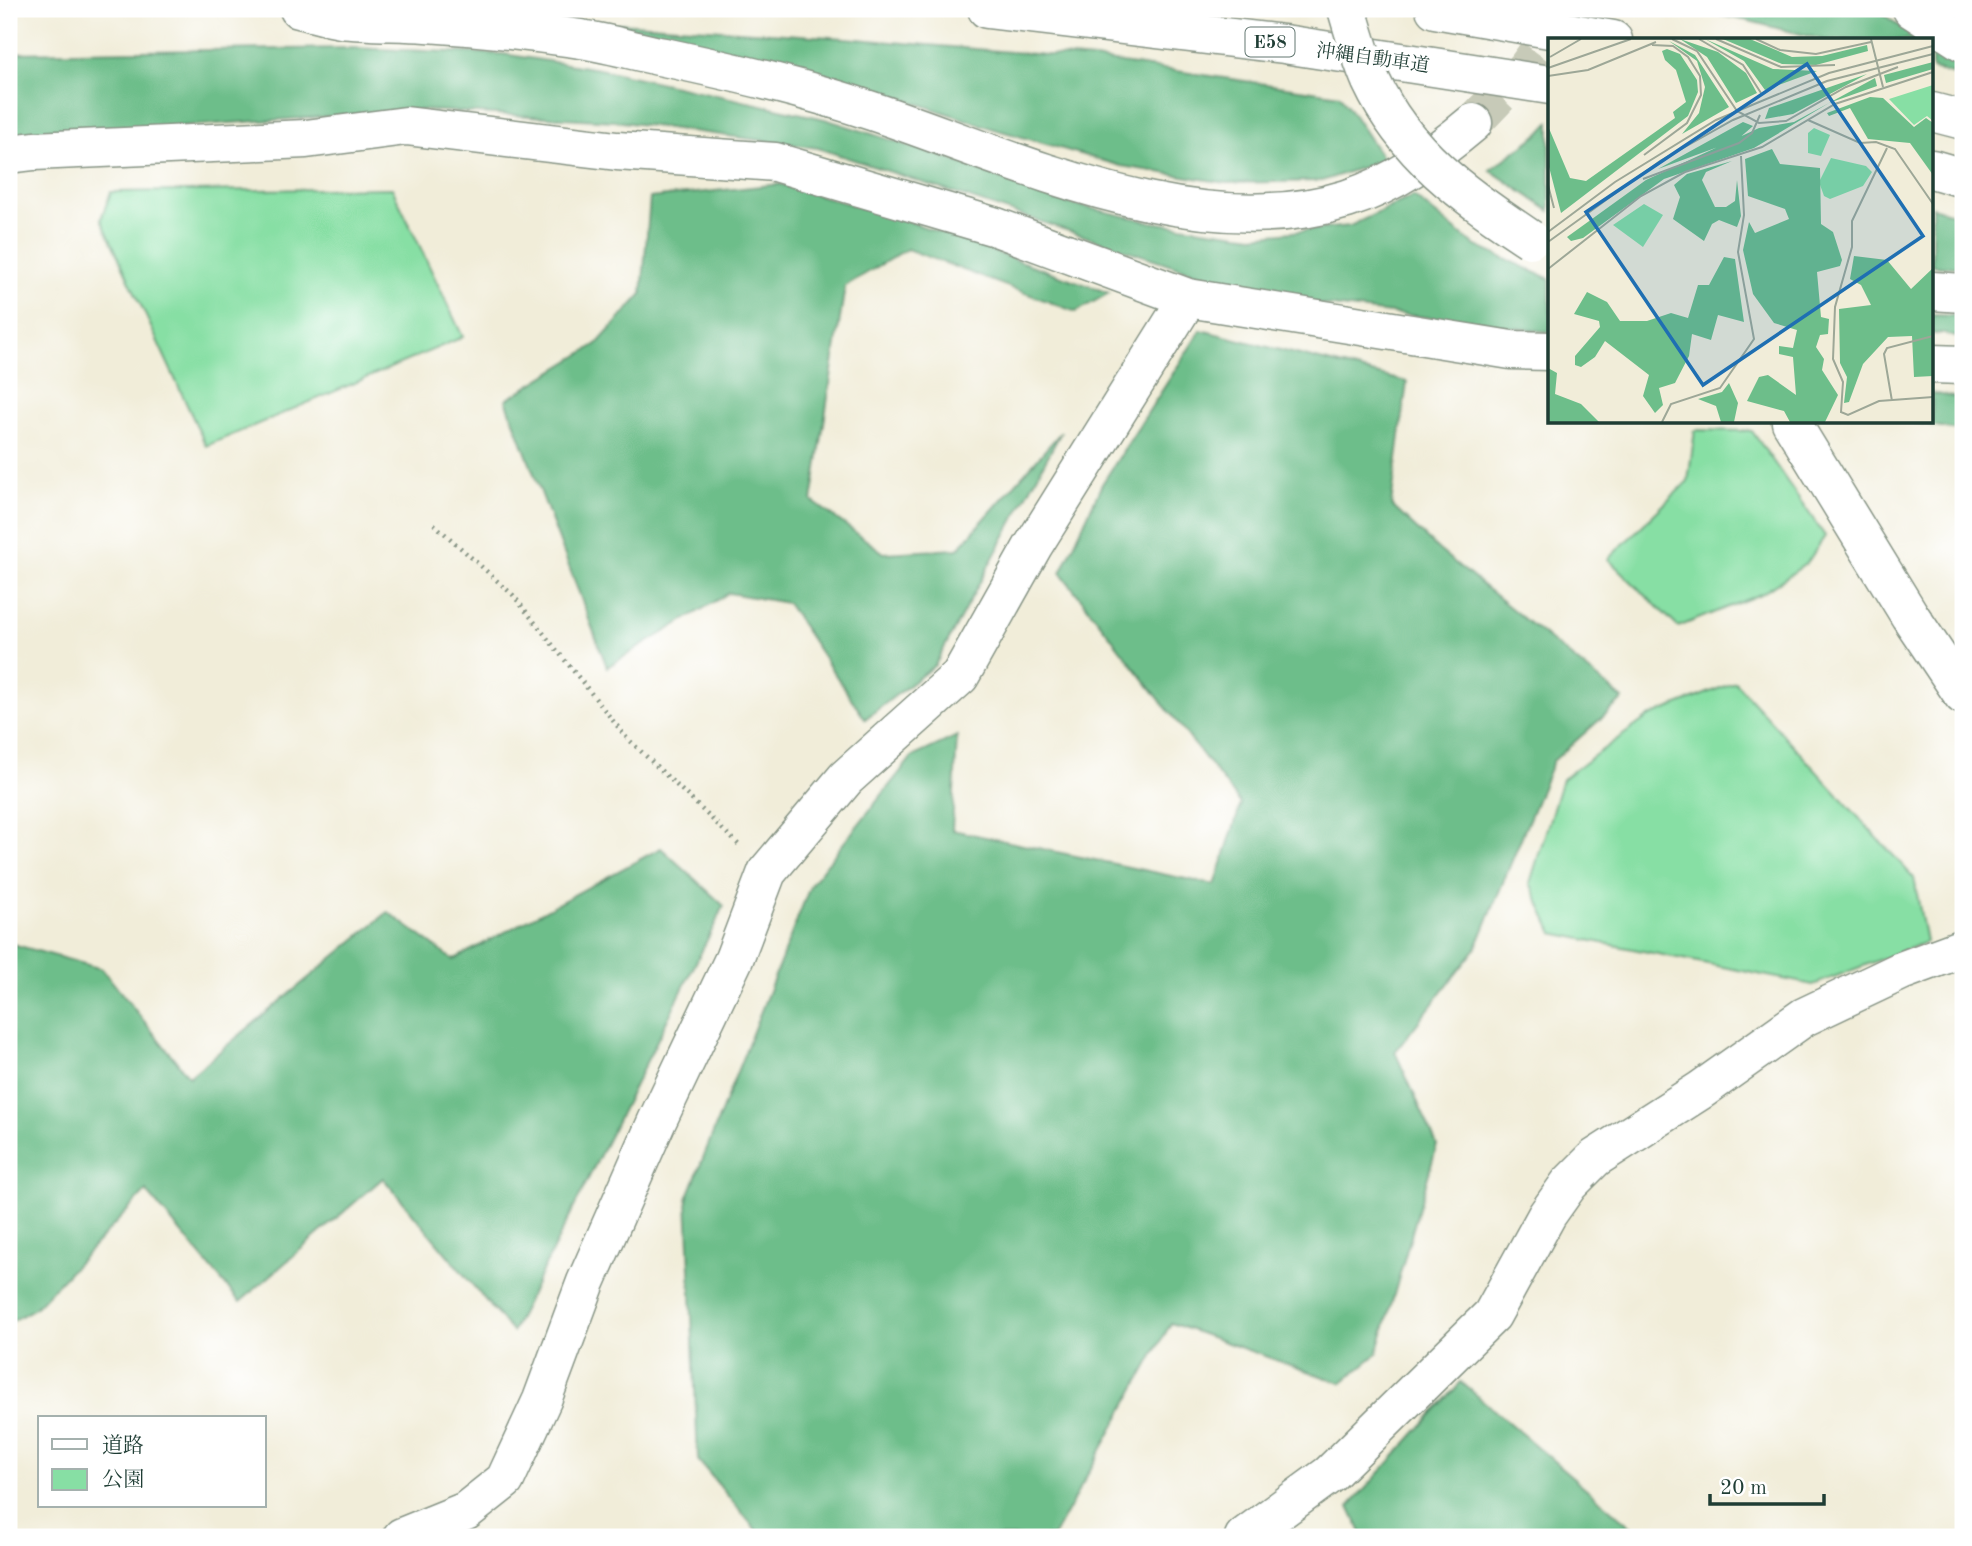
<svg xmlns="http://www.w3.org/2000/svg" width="1972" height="1546" font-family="'Old Standard TT','Noto Serif JP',serif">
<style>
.green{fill:#87dfa4;stroke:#538e6c;stroke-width:2}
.forest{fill:#6dbe8a;stroke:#467e5f;stroke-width:2}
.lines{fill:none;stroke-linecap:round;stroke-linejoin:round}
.motorway-tunnel{stroke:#c7cab8;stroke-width:38;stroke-dasharray:38 19;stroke-linecap:butt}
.minor-casing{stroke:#889586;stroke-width:41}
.motorway-casing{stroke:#889586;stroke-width:41}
.path{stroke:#889586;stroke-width:4.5;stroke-dasharray:2 5;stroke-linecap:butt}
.minor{stroke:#fff;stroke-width:38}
.motorway{stroke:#fff;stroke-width:38}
.motorway-bridge-casing{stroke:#889586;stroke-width:41;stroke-linecap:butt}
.motorway-bridge{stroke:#fff;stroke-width:38}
.labels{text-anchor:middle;stroke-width:7;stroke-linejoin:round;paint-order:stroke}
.shield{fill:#fff;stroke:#627771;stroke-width:2}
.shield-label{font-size:18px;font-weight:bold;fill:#1f3d34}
.street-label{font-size:19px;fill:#1f3d34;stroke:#fff}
.inset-road{fill:none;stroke:#9da797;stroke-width:2}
.view{fill:#1f6fb2;fill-opacity:0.15;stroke:#1f6fb2;stroke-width:3.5}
.inset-edge{fill:none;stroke:#1f3d34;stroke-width:3.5}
</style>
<rect width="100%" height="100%" fill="#fff"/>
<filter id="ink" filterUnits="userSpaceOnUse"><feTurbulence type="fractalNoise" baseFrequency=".0143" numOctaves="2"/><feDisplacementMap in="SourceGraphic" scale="14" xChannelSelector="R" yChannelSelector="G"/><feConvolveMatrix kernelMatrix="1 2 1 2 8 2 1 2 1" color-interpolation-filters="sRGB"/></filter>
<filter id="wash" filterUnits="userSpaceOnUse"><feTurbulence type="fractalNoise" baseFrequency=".00686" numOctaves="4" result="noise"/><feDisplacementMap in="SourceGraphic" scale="28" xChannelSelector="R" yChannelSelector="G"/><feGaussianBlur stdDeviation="1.57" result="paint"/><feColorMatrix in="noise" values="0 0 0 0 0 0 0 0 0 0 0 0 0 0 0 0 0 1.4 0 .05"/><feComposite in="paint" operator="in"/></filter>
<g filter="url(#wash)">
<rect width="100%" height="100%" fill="#f1edd9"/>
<!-- green -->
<path class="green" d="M392 188 463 337 206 446 101 219 111 192Z
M1695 430 1752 431 1825 536 1807 563 1763 593 1678 627 1608 559 1688 481Z
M1735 682 1914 878 1926 942 1813 985 1553 933 1530 883 1562 779 1648 717Z"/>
<!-- forest -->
<path class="forest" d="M1689 9H1876L1919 40H1824L1749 21Z
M618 23 845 38 1094 59 1340 95 1384 160 1322 181 1226 183 1121 166 991 128 862 85 725 50 617 34Z
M351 48 503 54 599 69 825 119 950 159 1054 200 1151 222 1253 236 1350 226 1413 196 1474 245 1550 279V332L1299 302 1202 275 818 148 615 121 424 110 9 138V53Z
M1932 48 1963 65V77L1932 69Z
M1550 122V211L1490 170 1540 133Z
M780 184 905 220 1109 293 1076 312 907 249 845 286 812 501 884 553 958 549 1061 432 935 665 865 719 787 603 729 593 607 667 506 400 597 344 642 294 650 198Z
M1932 207 1963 216V268L1932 265Z
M1932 315 1963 316V339L1945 334H1932Z
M1201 330 1407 382 1391 505 1439 550 1623 699 1553 761 1476 948 1395 1052 1437 1145 1377 1354 1341 1383 1171 1323 1053 1537H762L698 1460 687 1199 811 884 912 757 957 736 952 830 1215 885 1241 804 1061 573 1102 484Z
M1932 393 1963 399V431L1914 422H1932Z
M661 848 724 906 512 1332 383 1178 240 1302 146 1191 35 1308 9 1323V943L102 969 189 1077 388 912 453 960Z
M1461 1382 1643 1537H1363L1349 1507Z"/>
</g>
<g filter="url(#ink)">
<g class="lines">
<!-- motorway-tunnel -->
<path class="motorway-tunnel" d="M1473 123 1526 68 1542 46 1559 9"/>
<defs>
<path id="minor" d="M9 154 34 151 306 139 406 126 617 151 775 162 996 227 1188 298 1511 350 1550 351
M1932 364 1963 365
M1791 422 1910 616 1963 695
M402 1537 466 1511 505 1480 542 1400 586 1282 657 1121 734 959 767 872 846 778 960 676 1033 546 1188 298
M1244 1537 1330 1474 1492 1315 1547 1215 1569 1184 1595 1158 1701 1090 1804 1017 1901 971 1963 948"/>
<path id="motorway" d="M299 9C313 12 327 17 341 19 370 22 399 21 427 23 476 26 525 31 574 38 604 42 634 51 664 57 734 72 804 88 872 111 1015 159 1195 247 1347 199 1394 184 1435 155 1473 123
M987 9 1284 44 1550 85
M1435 9 1613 40
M1912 9 1963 42
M1932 112 1963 120
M1932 169 1963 178
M1932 291 1963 293"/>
</defs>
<!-- minor casing -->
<use href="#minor" class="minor-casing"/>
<!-- motorway casing -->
<use href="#motorway" class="motorway-casing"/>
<!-- path -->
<path class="path" d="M434 524 513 595 626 737 739 845"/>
<!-- minor -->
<use href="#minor" class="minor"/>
<!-- motorway -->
<use href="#motorway" class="motorway"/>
<defs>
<path id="motorway-bridge" d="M1347 9C1354 33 1361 58 1371 81 1405 154 1465 196 1530 239"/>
</defs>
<!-- motorway-bridge casing -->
<use href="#motorway-bridge" class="motorway-bridge-casing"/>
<!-- motorway-bridge -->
<use href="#motorway-bridge" class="motorway-bridge"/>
</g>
</g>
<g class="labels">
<!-- shield labels -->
<rect class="shield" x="1245.5" y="27.5" width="49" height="29" rx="5"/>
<g class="shield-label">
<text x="1270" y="48">E58</text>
</g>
<!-- street labels -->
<g class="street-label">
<text transform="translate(1373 57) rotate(8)" y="7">沖縄自動車道</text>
</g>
</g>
<!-- overview -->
<g transform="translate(1548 38)">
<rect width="385" height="385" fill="#f1edd9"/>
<path d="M385 47V83L379 78 366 87 341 61ZM266 90 282 97 273 118 260 115V95ZM283 120 318 128 324 134 315 148 282 161 276 158 271 144ZM96 166 115 177 95 209 65 187Z" fill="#87dfa4"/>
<path d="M132 1 170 14 198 35 209 55 188 65 159 19ZM157 1 225 31 269 33 217 52 196 23ZM175 1H202L244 19 274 18 319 7 320 13 268 27 234 26ZM121 3 147 17 181 69 134 96 151 75 157 49 149 23ZM119 11 132 16 149 42 150 54 140 78 13 175 0 125V88L22 140 38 143 127 80 125 74 138 64 128 32 117 22 114 13ZM385 24V31L338 45 336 37ZM319 36 245 76 217 81 221 70ZM327 40 329 48 281 65 206 110 116 141 35 200 23 203 19 199 98 142 211 90 246 84ZM322 59 335 60 366 89 378 80 385 85V137L362 105 320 101 302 70 281 78 279 75ZM195 84 205 88 189 102 110 131ZM224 111 232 126 272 130 273 186 285 194 294 222 292 228 269 234 273 279 281 281 280 296 272 297 268 309 276 321 274 332 290 357 277 384H242L236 373 199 363 211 339 220 337 248 357 245 319 231 316V308L245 310 249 292 226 285 205 256 195 212 201 184 207 195 241 181 237 171 200 158 197 121ZM184 123 158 134 154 142 167 169H178L187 163 189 142 193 178 189 189 171 182 164 186 156 203 125 181 132 159 126 147 139 136ZM306 218 339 222 363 251 385 230V338L366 339 364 298 340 299 315 326 301 364 296 365 299 339 292 325 291 271 323 267 313 247 302 241ZM176 219 187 221 196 284 170 277 163 302 144 296 141 318 127 345 111 350 115 367 107 375 95 358 101 337 57 303 47 319 33 329 27 327V318L52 289 51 283 26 276 39 254 59 264 72 283H99L123 275 140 280 150 247H161ZM0 330 9 335 7 356 33 366 51 384H0ZM181 345 190 365 186 384H173L168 368 150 361 174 354Z" fill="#6dbe8a"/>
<path class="inset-road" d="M124 1 149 13 189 73 211 85 238 83 298 49 350 29M151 1 195 27 213 55M168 1 233 29 287 27M208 1 232 12 268 16 323 4M323 1 335 49M2 19 33 1M0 30 83 1M0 38 40 32 108 4M260 82 312 105 328 104 347 111 385 166M339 110 304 183V209L287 269 285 321 295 344 293 374 300 377 331 363 385 359M96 117 139 85 153 57 152 38 140 19 125 8 104 7M95 141 191 105 204 95 212 77M0 147 6 170M0 194 67 144 168 82 281 35 385 8M0 204 112 123 185 82 279 43 385 16M0 231 93 158 137 134 214 109 287 66 385 34M344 363 336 316 339 310 385 298M114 384 123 366 172 350 206 301 190 214 196 177 193 118"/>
<path class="view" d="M259 26 375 198 155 347 38 174Z"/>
<rect width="385" height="385" class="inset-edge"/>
</g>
<!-- margin -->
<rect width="1972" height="1546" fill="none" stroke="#fff" stroke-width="35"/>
<!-- legend -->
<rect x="38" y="1416" width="228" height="91" fill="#ffffff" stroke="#a5b1ae" stroke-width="2"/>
<rect x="52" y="1439" width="35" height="10" fill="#ffffff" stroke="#a5b1ae" stroke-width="2"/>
<text x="102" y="1452" font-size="21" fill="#1f3d34">道路</text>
<rect x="52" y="1469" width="35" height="21" fill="#87dfa4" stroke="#a5b1ae" stroke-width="2"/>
<text x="102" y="1486" font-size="21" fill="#1f3d34">公園</text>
<!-- scale -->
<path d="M1710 1494v10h114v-10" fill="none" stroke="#1f3d34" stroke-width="3.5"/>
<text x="1720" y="1494" font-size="21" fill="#1f3d34" stroke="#ffffff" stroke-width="5" paint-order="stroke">20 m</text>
</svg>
